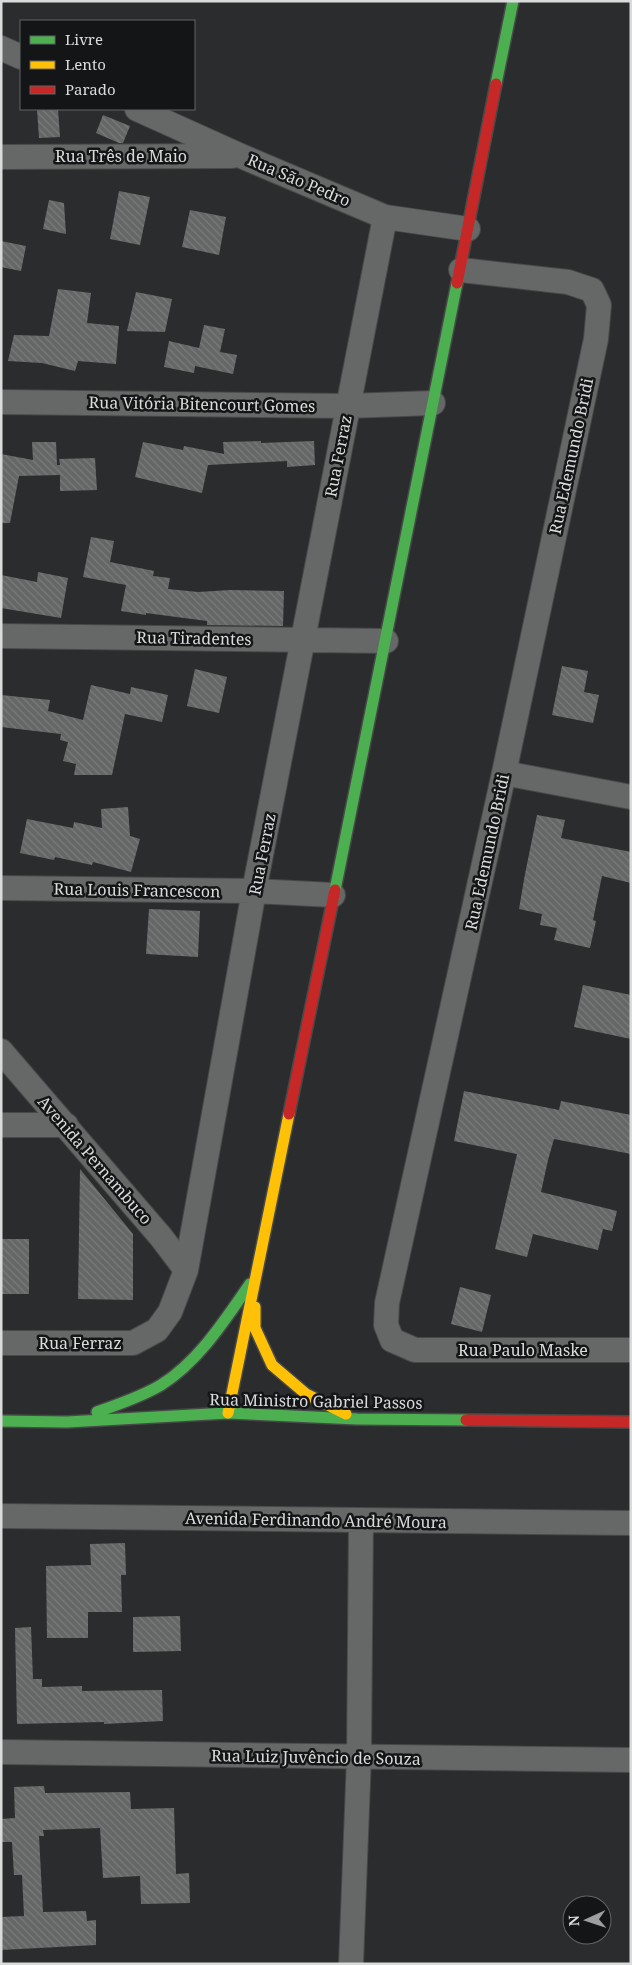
<svg xmlns="http://www.w3.org/2000/svg" width="632" height="1965" font-family="'Noto Serif',serif">
<style>
.building{fill:url(#building-back-hatch)}
.lines{fill:none;stroke-linecap:round;stroke-linejoin:round}
.street-casing{stroke:#474949;stroke-width:26}
.fast-casing{stroke:#474949;stroke-width:14}
.slow-casing{stroke:#474949;stroke-width:14}
.jam-casing{stroke:#474949;stroke-width:14}
.street{stroke:#666767;stroke-width:24}
.fast{stroke:#4caf50;stroke-width:11}
.slow{stroke:#ffc107;stroke-width:11}
.jam{stroke:#c62828;stroke-width:11}
.labels{text-anchor:middle;stroke-width:5;stroke-linejoin:round;paint-order:stroke}
.street-label{font-size:16px;fill:#dadcdc;stroke:#141516}
</style>
<defs>
<pattern id="building-back-hatch" width="6" height="6" patternUnits="userSpaceOnUse" patternTransform="scale(1.25)"><rect width="6" height="6" fill="#656767"/><path d="M-1 5l2 2M0 0l6 6M5-1l2 2" fill="none" stroke="#7a7c7c"/></pattern>
</defs>
<rect width="100%" height="100%" fill="#2b2c2d"/>
<!-- building -->
<path class="building" d="M37 109H58L60 137 39 138Z
M103 115 130 126 123 143H119L96 133Z
M119 191 150 197 140 245 110 239Z
M49 200 64 203 66 234 43 229Z
M190 210 226 217 219 255 182 247Z
M1 241 26 246 21 271 1 267Z
M58 289 91 293 87 323 119 326 116 364 78 361 75 371 42 363 8 361 14 335 49 336Z
M136 292 172 299 165 332 127 331Z
M204 325 225 329 220 352 237 355 233 374 195 366 194 373 164 367 169 341 199 348Z
M261 441V443L314 441 315 465 287 467V461L208 465 202 493 135 477 143 442 183 450 184 446 224 454 223 442Z
M32 442H56L57 465H60L59 459 95 458 97 490 60 491V475L19 476 10 523H1V454L33 460Z
M91 537 114 541 110 562 154 571 153 576 170 578 168 589 198 592 230 590 284 591 283 626 207 625V621L146 613V615L121 611 126 585 83 577Z
M38 572 68 578 61 618 1 608V575L37 582Z
M562 666 588 671 584 692 599 695 593 723 552 715Z
M195 669 227 677 219 713 187 706Z
M91 685 130 694 131 687 168 695 162 722 125 714 112 775H74L76 764 63 761 68 742 60 740 61 734 1 727V695L50 700 48 711 83 720Z
M128 807 130 836 140 839 131 872 93 862 92 865 55 857 54 860 20 853 27 819 73 828 74 822 102 828 101 809Z
M537 815 565 820 561 838 631 852V883L602 876 593 920 596 921 590 948 554 940 557 928 540 925 542 914 519 909 525 874Z
M149 909 200 911 198 957 146 954Z
M583 985 631 995V1039L574 1027Z
M464 1091 559 1110 561 1101 631 1115V1154L554 1139 548 1160 541 1192 617 1211 612 1231 603 1229 598 1250 533 1234 527 1257 495 1249 517 1154 454 1141Z
M80 1169 133 1234V1300L78 1299Z
M1 1239H29V1294H1Z
M460 1287 491 1295 482 1332 451 1324Z
M125 1543 126 1575H121L122 1612H88V1638H47L46 1566 91 1565 90 1544Z
M180 1616 181 1651 133 1652V1617Z
M31 1627 33 1679H42V1687L82 1686V1691L162 1690 163 1721 104 1724V1722L17 1724 15 1628Z
M44 1786 45 1793 130 1792 131 1809 174 1808 176 1874 189 1873 190 1903 141 1904 140 1876 103 1878 100 1828 43 1830 44 1836H39L43 1912 86 1911 87 1921 96 1920V1945L1 1950V1917L24 1916 22 1875H14L12 1842H1V1819L15 1818 14 1787Z"/>
<g class="lines">
<defs>
<path id="street" d="M1 48 21 57
M137 109 241 156 385 217 468 229
M1 157 232 156
M461 270 568 282 592 290 599 305 596 339 504 773 387 1303 386 1325 392 1340 415 1350H631
M1 402 348 406 433 403
M1 636 386 641
M504 773 631 797
M1 888 254 891 333 895
M1 1051 161 1237 186 1270
M1 1125H66
M1 1343H133L157 1330 170 1312 186 1270 254 891 385 217
M1 1516 631 1523
M1 1752 631 1760
M351 1964 359 1757 361 1520"/>
<path id="fast" d="M496 84 513 1
M335 890 457 283
M97 1412C119 1404 141 1397 161 1385 199 1361 225 1320 250 1284
M1 1421 67 1422 228 1413 357 1419 466 1420"/>
<path id="slow" d="M255 1307V1328L272 1365 306 1394 346 1414
M228 1413 289 1114"/>
<path id="jam" d="M457 283 496 84
M289 1114 335 890
M466 1420 631 1422"/>
</defs>
<!-- street casing -->
<use href="#street" class="street-casing"/>
<!-- fast casing -->
<use href="#fast" class="fast-casing"/>
<!-- slow casing -->
<use href="#slow" class="slow-casing"/>
<!-- jam casing -->
<use href="#jam" class="jam-casing"/>
<!-- street -->
<use href="#street" class="street"/>
<!-- fast -->
<use href="#fast" class="fast"/>
<!-- slow -->
<use href="#slow" class="slow"/>
<!-- jam -->
<use href="#jam" class="jam"/>
</g>
<g class="labels">
<!-- street labels -->
<g class="street-label">
<text x="121" y="162">Rua Três de Maio</text>
<text transform="translate(299 180) rotate(23)" y="6">Rua São Pedro</text>
<text transform="translate(202 404) rotate(1)" y="6">Rua Vitória Bitencourt Gomes</text>
<text transform="translate(338 456) rotate(-79)" y="6">Rua Ferraz</text>
<text transform="translate(571 456) rotate(-78)" y="6">Rua Edemundo Bridi</text>
<text transform="translate(194 638) rotate(1)" y="6">Rua Tiradentes</text>
<text transform="translate(487 852) rotate(-78)" y="6">Rua Edemundo Bridi</text>
<text transform="translate(262 854) rotate(-79)" y="6">Rua Ferraz</text>
<text transform="translate(137 890) rotate(1)" y="6">Rua Louis Francescon</text>
<text transform="translate(95 1160) rotate(49)" y="6">Avenida Pernambuco</text>
<text x="80" y="1349">Rua Ferraz</text>
<text x="523" y="1356">Rua Paulo Maske</text>
<text transform="translate(316 1401) rotate(1)" y="6">Rua Ministro Gabriel Passos</text>
<text transform="translate(316 1520) rotate(1)" y="6">Avenida Ferdinando André Moura</text>
<text transform="translate(316 1757) rotate(1)" y="6">Rua Luiz Juvêncio de Souza</text>
</g>
</g>
<!-- border -->
<rect width="632" height="1965" fill="none" stroke="#dadcdc" stroke-width="5"/>
<!-- legend -->
<rect x="20" y="20" width="175" height="90" fill="#141516" stroke="#636565"/>
<rect x="30" y="36" width="25" height="8" fill="#4caf50" stroke="#636565"/>
<text x="65" y="45" font-size="15" fill="#dadcdc">Livre</text>
<rect x="30" y="61" width="25" height="8" fill="#ffc107" stroke="#636565"/>
<text x="65" y="70" font-size="15" fill="#dadcdc">Lento</text>
<rect x="30" y="86" width="25" height="8" fill="#c62828" stroke="#636565"/>
<text x="65" y="95" font-size="15" fill="#dadcdc">Parado</text>
<!-- north arrow -->
<g transform="translate(587 1920) rotate(267)"><circle r="24" fill="#141516" stroke="#636565"/>
<path d="M0-4L9 19L0 12L-9 19Z" fill="#9d9e9f"/>
<text y="-8" font-size="14" font-weight="bold" text-anchor="middle" fill="#dadcdc">N</text>
</g>
</svg>
